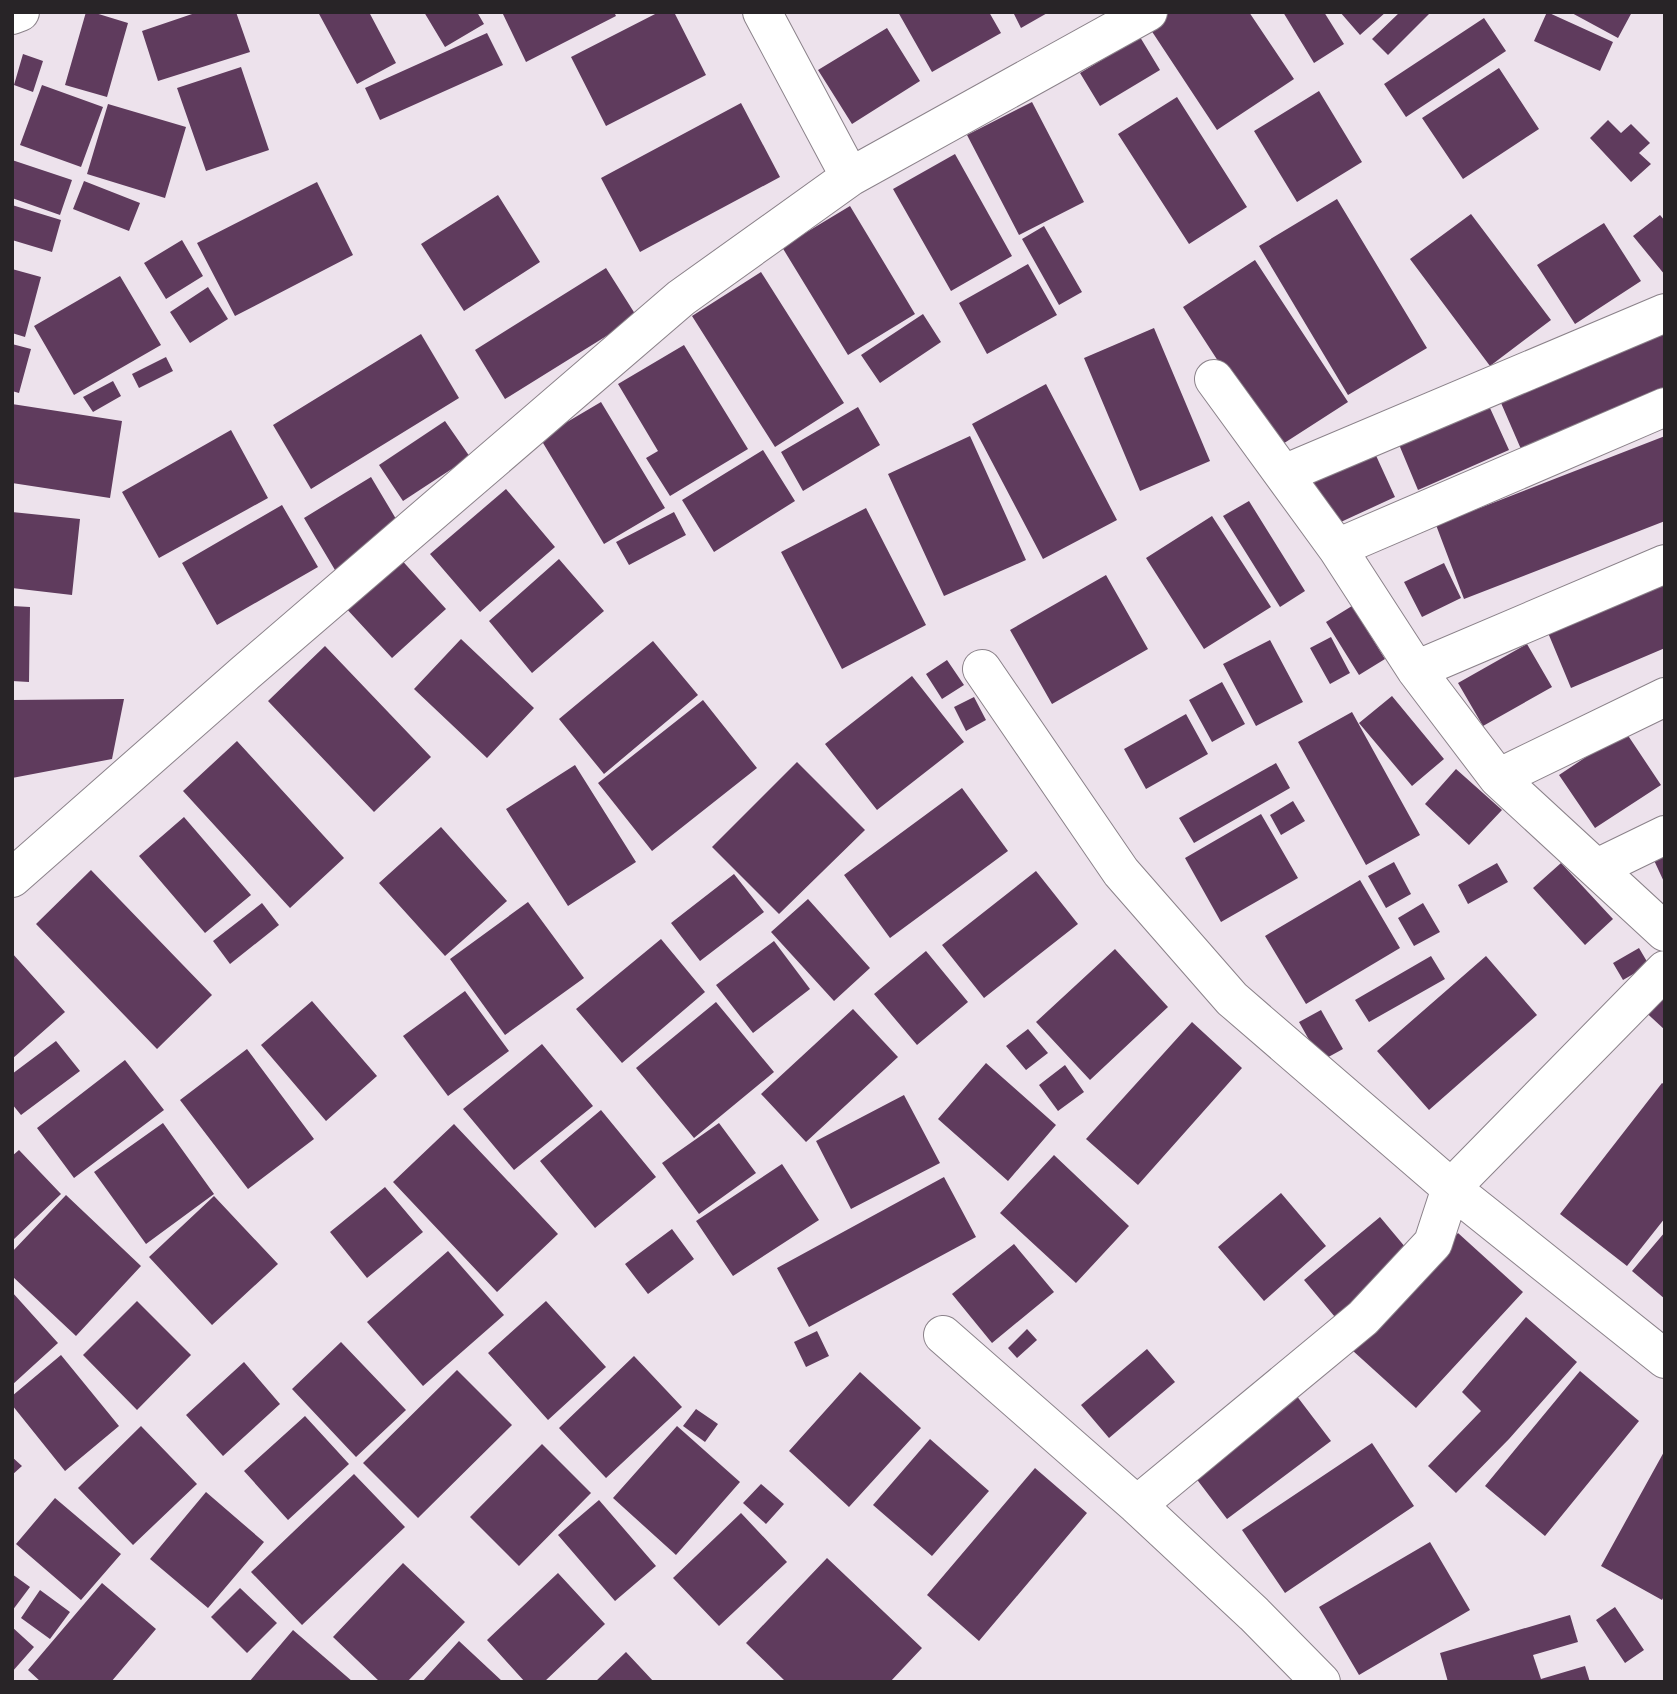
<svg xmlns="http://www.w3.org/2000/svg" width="1677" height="1694" font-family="Karla,sans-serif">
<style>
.building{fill:#5f3b5d}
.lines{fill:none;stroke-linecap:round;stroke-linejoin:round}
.minor-casing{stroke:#8b828a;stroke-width:40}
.minor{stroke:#fff;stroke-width:38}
</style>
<rect width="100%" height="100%" fill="#ede2ec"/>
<!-- building -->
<path class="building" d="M86 12H92L128 23 107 97 65 85Z
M198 12H236L250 52 158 81 142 31Z
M318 12H369L396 63 357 84Z
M424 12H477L484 24 445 47Z
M502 12H614L616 16 526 62Z
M659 12H674L706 75 606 126 571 57Z
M898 12H989L1001 33 932 72Z
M1013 12H1049L1021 28Z
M1171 12H1249L1294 79 1217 130 1149 27Z
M1283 12H1324L1344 44 1314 63Z
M1340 12H1386L1360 35Z
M1400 12H1431L1388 55 1372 39Z
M1547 12 1613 42 1600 71 1534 41Z
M1570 12H1632L1618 38Z
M1484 18 1506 51 1406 117 1384 84Z
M887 28 920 81 852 124 818 70Z
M487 33 503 65 380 120 365 88Z
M1140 37 1160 70 1100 106 1080 73Z
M23 54 43 61 33 92 14 85Z
M241 67 269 150 206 171 177 88Z
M1499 68 1539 129 1463 179 1422 118Z
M42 85 103 107 81 167 20 145Z
M1319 91 1362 162 1297 202 1254 131Z
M1177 97 1247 207 1189 244 1118 134Z
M1032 102 1084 202 1019 235 967 135Z
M741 103 780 177 640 252 601 178Z
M108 104 186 127 165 198 87 174Z
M1608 120 1621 133 1631 124 1650 143 1639 153 1651 164 1631 182 1590 138Z
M955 154 1012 256 951 291 893 189Z
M12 160 72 180 60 215 12 198Z
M84 181 140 203 129 231 73 209Z
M317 182 353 255 235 316 197 243Z
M498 195 540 262 464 311 421 244Z
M1337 199 1427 348 1348 395 1259 246Z
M12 205 61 220 52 252 12 240Z
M850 206 915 314 848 355 782 247Z
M1471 214 1551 320 1490 366 1410 259Z
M1660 215 1665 221V275L1633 236Z
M1604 223 1641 281 1575 324 1537 265Z
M1044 226 1082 292 1059 305 1022 239Z
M182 240 203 276 166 299 144 263Z
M1255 260 1348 402 1275 449 1183 307Z
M1028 264 1057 315 987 354 959 303Z
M606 268 637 317 505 399 475 350Z
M12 269 41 277 25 337 12 333Z
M761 272 844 403 775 447 692 316Z
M120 276 161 345 74 395 34 326Z
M208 287 228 319 190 343 170 312Z
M923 314 941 342 880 383 861 355Z
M1154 328 1210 461 1140 491 1084 358Z
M1665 328V399L1524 456 1498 396Z
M421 334 459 398 311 489 273 425Z
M12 344 31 349 19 393 12 391Z
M684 345 748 449 670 496 646 458 658 451 618 384Z
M166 357 173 371 139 388 132 374Z
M113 381 121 396 93 412 83 397Z
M1046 384 1117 520 1043 559 972 424Z
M1485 397 1509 450 1418 490 1395 435Z
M601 402 665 508 604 544 540 438Z
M12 404 122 421 110 498 12 483Z
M858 407 880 445 803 491 781 452Z
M445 421 470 457 403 501 379 465Z
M231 430 268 498 159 558 122 492Z
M970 436 1026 560 944 596 888 474Z
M1665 436V521L1464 599 1436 525Z
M1373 449 1395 497 1330 527 1307 480Z
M763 450 795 501 714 552 682 500Z
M371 477 402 529 335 570 304 518Z
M506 489 555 547 480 612 430 554Z
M1249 501 1305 591 1280 607 1223 516Z
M282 505 318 567 217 625 182 563Z
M866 508 926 625 842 669 781 552Z
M12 512 80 519 72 595 12 588Z
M674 512 686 535 629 565 616 542Z
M1212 516 1271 607 1204 649 1146 558Z
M398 556 446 609 392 658 344 606Z
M559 559 604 611 532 673 489 621Z
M1444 563 1461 598 1422 617 1404 582Z
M1106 575 1148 649 1052 704 1010 630Z
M1665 578V648L1571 688 1546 628Z
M12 606 30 607 29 682 12 681Z
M1352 606 1385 659 1359 675 1326 622Z
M1331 637 1350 673 1330 684 1310 648Z
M461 639 534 708 487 758 414 689Z
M1270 640 1303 702 1256 726 1223 664Z
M653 641 698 695 604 774 559 719Z
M1527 644 1552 687 1483 726 1458 683Z
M325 646 431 757 374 812 268 701Z
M947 660 964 685 942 699 926 674Z
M912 676 964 742 877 810 825 744Z
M1222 682 1245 724 1212 742 1189 700Z
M1392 696 1444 759 1412 786 1359 723Z
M974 697 986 720 966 731 954 707Z
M124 699 112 759 12 778V700Z
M703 700 757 768 652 851 598 783Z
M1352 712 1420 835 1366 865 1298 742Z
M1186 714 1208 754 1146 789 1124 749Z
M1625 731 1661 785 1595 828 1559 775Z
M237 741 344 858 290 908 183 791Z
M797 762 865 830 779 914 712 847Z
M1276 763 1290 788 1194 843 1179 818Z
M575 765 636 862 568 906 506 809Z
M1456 769 1502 810 1469 845 1425 804Z
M962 788 1008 851 890 938 844 875Z
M1293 801 1305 821 1281 835 1270 815Z
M1261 814 1298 878 1221 922 1185 858Z
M184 817 251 895 205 933 139 856Z
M441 827 507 901 445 956 379 883Z
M1665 850V884L1652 856Z
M1394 862 1411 894 1386 908 1368 876Z
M1497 863 1508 882 1468 904 1458 885Z
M1561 863 1613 919 1585 945 1533 888Z
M91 870 212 995 157 1049 36 924Z
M1036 871 1078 924 984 998 942 945Z
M734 874 764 912 700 961 671 923Z
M1360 880 1400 948 1306 1004 1265 936Z
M808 899 870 968 834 1001 771 932Z
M528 902 584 978 505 1035 450 959Z
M262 903 279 925 230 964 213 941Z
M1423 903 1440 932 1414 946 1398 918Z
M661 939 705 992 622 1063 576 1009Z
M774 941 810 989 753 1033 716 985Z
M1639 948 1649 965 1623 980 1613 963Z
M1115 949 1168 1007 1090 1080 1036 1022Z
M926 951 968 1002 917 1045 874 994Z
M12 953 65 1012 12 1059Z
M1431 956 1445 979 1369 1022 1355 1000Z
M1486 956 1537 1015 1429 1110 1377 1051Z
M1665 979V1030L1639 1006Z
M465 991 509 1051 448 1096 403 1036Z
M312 1001 377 1076 326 1121 261 1045Z
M716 1002 774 1072 694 1138 636 1068Z
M853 1009 898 1057 806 1142 761 1094Z
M1321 1010 1343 1049 1321 1061 1299 1022Z
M1192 1022 1242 1068 1138 1185 1086 1139Z
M1028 1029 1048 1053 1026 1070 1006 1046Z
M56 1041 80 1071 21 1115 12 1104V1074Z
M542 1044 593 1106 514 1170 463 1109Z
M247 1049 314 1139 248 1189 180 1100Z
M125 1060 164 1110 74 1178 37 1128Z
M986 1063 1056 1125 1008 1181 938 1119Z
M1065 1065 1084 1092 1058 1111 1039 1085Z
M1662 1083 1665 1085V1218L1627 1266 1560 1214Z
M904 1095 940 1163 851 1209 816 1141Z
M601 1110 656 1177 595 1228 540 1161Z
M163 1123 214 1194 146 1244 94 1172Z
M719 1123 756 1173 699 1214 662 1163Z
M454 1124 558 1234 497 1292 393 1182Z
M19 1150 61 1194 12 1241V1156Z
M1054 1155 1129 1226 1076 1283 1000 1213Z
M782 1164 819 1220 733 1276 696 1221Z
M944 1177 976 1237 809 1327 777 1268Z
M385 1187 423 1232 367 1278 330 1232Z
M1281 1193 1326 1246 1264 1301 1218 1247Z
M66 1195 141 1266 76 1336 12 1276V1252Z
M214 1196 278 1264 212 1325 149 1257Z
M1380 1217 1411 1254 1335 1317 1304 1280Z
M672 1229 694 1259 648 1294 625 1264Z
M1665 1232V1299L1632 1271Z
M1458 1233 1523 1292 1416 1408 1352 1350Z
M1014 1244 1054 1292 992 1343 952 1294Z
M448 1251 504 1315 423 1386 367 1322Z
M12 1292 58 1343 12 1385Z
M137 1301 191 1355 137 1410 83 1355Z
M546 1301 606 1367 548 1420 488 1353Z
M1526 1317 1577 1362 1509 1439 1456 1493 1428 1466 1481 1411 1462 1392Z
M1027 1329 1037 1340 1017 1358 1008 1348Z
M817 1331 829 1356 806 1367 794 1342Z
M341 1342 406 1410 356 1457 292 1389Z
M1147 1349 1175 1382 1109 1438 1081 1405Z
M61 1355 119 1426 65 1471 12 1405V1396Z
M634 1356 682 1407 606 1478 559 1428Z
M244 1362 280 1404 223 1456 186 1415Z
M457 1370 512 1425 418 1518 363 1463Z
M1580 1371 1639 1421 1545 1536 1485 1486Z
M860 1372 921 1428 849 1507 789 1451Z
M1296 1395 1331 1441 1227 1519 1192 1473Z
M696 1409 718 1424 705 1442 683 1426Z
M305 1416 349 1464 288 1520 244 1471Z
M141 1426 197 1484 133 1545 78 1488Z
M677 1426 740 1482 676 1555 613 1498Z
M930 1439 989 1491 932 1556 873 1505Z
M1372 1443 1414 1506 1285 1593 1242 1530Z
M542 1444 591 1493 519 1566 470 1517Z
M1665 1450V1594L1662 1600 1601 1566Z
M12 1457 22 1466 12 1475Z
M1035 1468 1087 1513 979 1641 927 1595Z
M354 1474 405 1527 302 1625 251 1572Z
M761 1484 784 1504 766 1524 743 1503Z
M206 1492 264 1542 208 1608 150 1559Z
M55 1498 121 1554 81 1600 16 1544Z
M599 1500 656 1566 615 1601 558 1535Z
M741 1513 787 1562 719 1626 673 1578Z
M1430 1542 1470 1610 1359 1675 1319 1607Z
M827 1558 922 1648 890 1682H786L746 1643Z
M403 1563 465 1622 407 1682H380L333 1637Z
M558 1573 605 1624 544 1682H525L487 1640Z
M12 1574 30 1587 12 1611Z
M102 1583 156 1629 111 1682H41L28 1670Z
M240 1588 277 1623 247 1653 211 1617Z
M40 1590 70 1612 50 1639 21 1618Z
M1615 1607 1644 1650 1625 1663 1596 1620Z
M1570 1615 1578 1642 1533 1655 1541 1679 1585 1666 1590 1682H1448L1440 1653Z
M12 1627 34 1647 12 1672Z
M293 1630 353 1682H249Z
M459 1641 503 1682H422Z
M626 1652 654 1682H595Z"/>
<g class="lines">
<defs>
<path id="minor" d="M762 12 850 177
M12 15 20 12
M1214 379 1337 548 1416 670 1498 778 1665 932
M1284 474 1665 313
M1337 548 1665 407
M982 669 1121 872 1232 999 1451 1188 1665 1359
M1416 670 1665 564
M1498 778 1665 697
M1597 868 1665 835
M12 878 245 673 681 298 850 177 1148 12
M943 1335 1137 1505 1254 1614 1321 1682
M1137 1505 1363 1318 1433 1243 1451 1188 1665 970"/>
</defs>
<!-- minor casing -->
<use href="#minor" class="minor-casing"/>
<!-- minor -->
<use href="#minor" class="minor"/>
</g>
<!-- border -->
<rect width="1677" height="1694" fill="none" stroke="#282427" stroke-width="28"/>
</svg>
